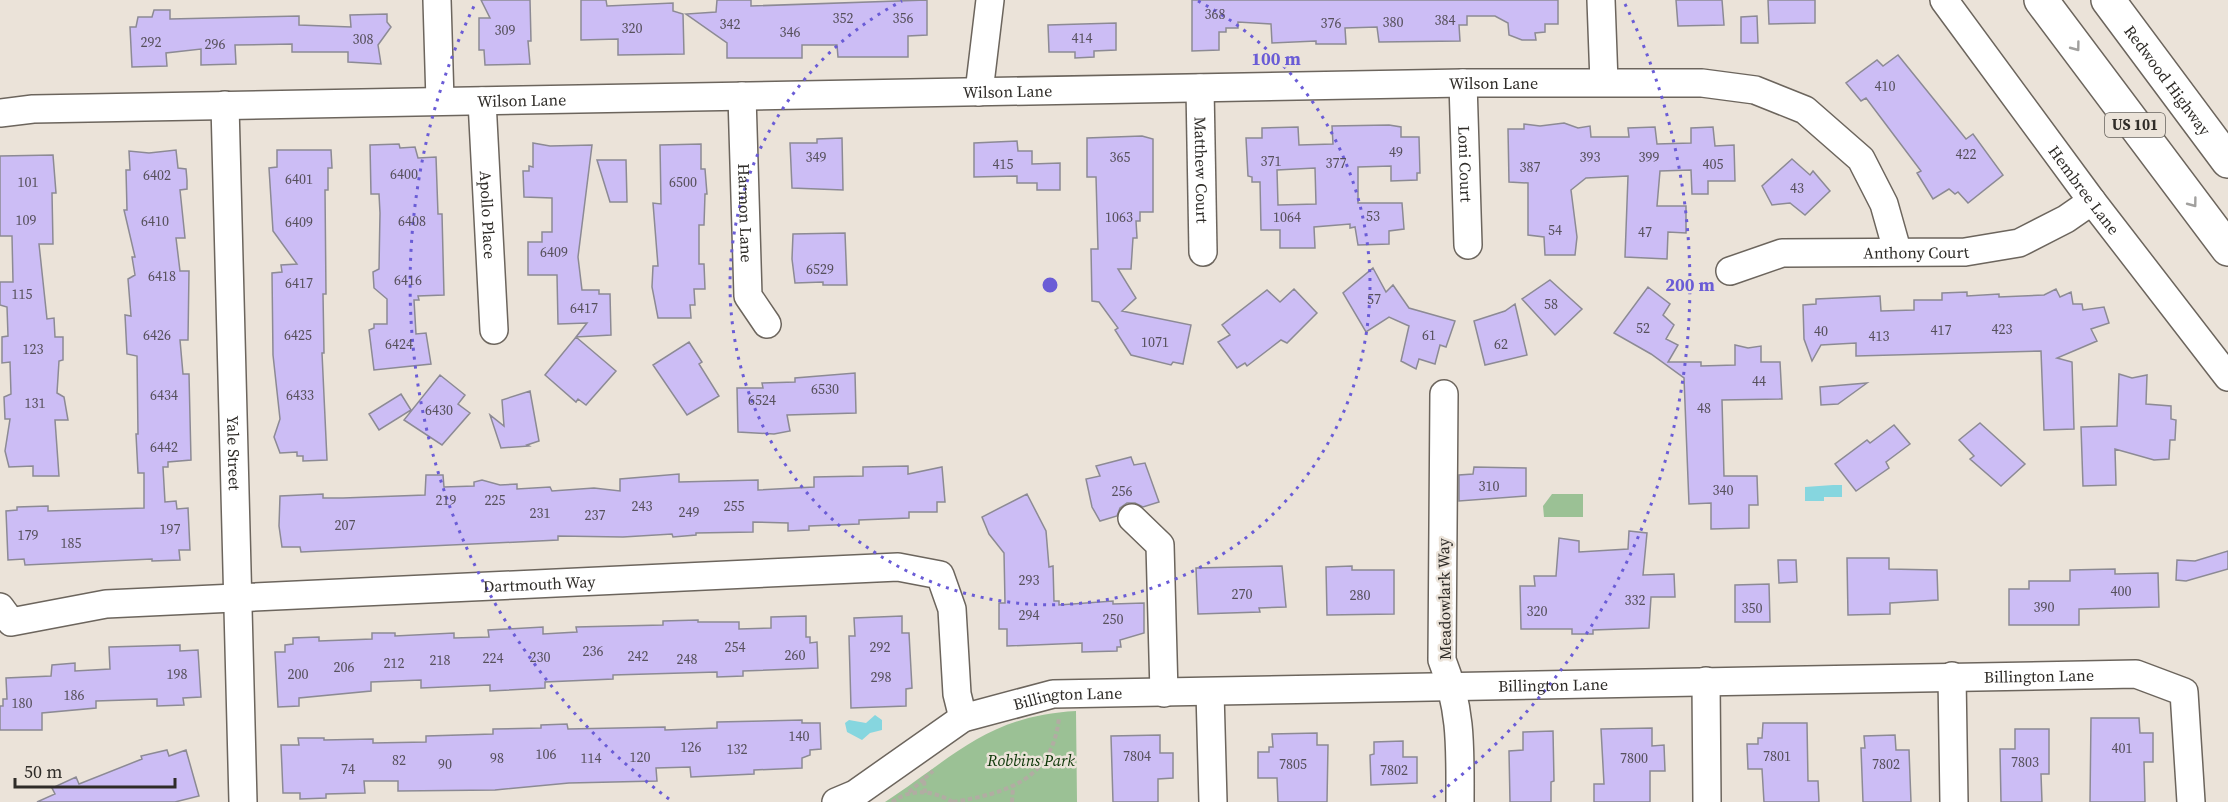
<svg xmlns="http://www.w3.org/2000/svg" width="2228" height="802" font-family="'Source Serif 4',serif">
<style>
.green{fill:#9bc195}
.water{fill:#86d6df}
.building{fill:#ccbdf5;stroke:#8c8a94;stroke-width:1.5;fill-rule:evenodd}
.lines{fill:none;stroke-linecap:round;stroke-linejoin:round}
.minor-casing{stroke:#6c655d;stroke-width:30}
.highway-casing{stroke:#6c655d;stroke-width:36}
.path{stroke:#b2aca3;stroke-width:4;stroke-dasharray:4.5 3;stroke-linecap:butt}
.minor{stroke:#fff;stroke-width:27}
.highway{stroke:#fff;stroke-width:33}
.oneway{stroke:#a1a09e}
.ring{fill:none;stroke:#6a5cd6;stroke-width:3;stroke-dasharray:3 6}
.labels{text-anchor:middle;stroke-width:5;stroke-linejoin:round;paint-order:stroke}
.number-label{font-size:14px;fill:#56505b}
.shield{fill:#ebe3d9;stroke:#67635d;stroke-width:1.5}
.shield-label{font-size:15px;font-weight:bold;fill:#2f2c28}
.street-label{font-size:16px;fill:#2f2c28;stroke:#ebe3d9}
.park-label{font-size:16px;font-style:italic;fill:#0a3405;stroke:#ebe3d9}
.centre{fill:#6a5cd6;stroke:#ebe3d9;stroke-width:3}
.ring-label{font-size:18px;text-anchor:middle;font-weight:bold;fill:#6a5cd6;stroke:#ebe3d9;stroke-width:5;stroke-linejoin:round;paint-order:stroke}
</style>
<rect width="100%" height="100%" fill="#ebe3d9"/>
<!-- green -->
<path class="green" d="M1552 494H1583V517H1544L1543 506Z
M1076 711 1077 802H885C954 757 987 716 1076 711Z"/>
<!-- water -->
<path class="water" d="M1833 485H1842V497H1824V501H1805V487Z
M875 715 882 720V730L870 733 862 740 847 732 845 723 849 720 866 723Z"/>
<!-- building -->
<path class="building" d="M481 0H530L531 41H528L530 64 485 65 484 50H479V18H490Z
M581 0H606L607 6 673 3V11L683 14 684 54 618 55V39L581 40Z
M717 0H751V6L927 0V35L908 36V57H838L837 45H802V58H727V43L686 14 716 12Z
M1192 0H1558V24H1545V32L1535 33 1536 40H1522L1509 35 1508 23 1495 16H1467V25H1459L1460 41 1379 42 1377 27 1345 28 1346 44H1316V41L1272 43 1271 24 1238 22V28H1226V32H1219V50L1192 51Z
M1676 0H1722L1724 25 1678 26Z
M1768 0H1815V23L1769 24Z
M154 10H170V19L299 16V25L351 27 350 15 387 14V22L391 27 378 45 381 64 348 62V52H292V44L235 45 236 64 201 65V49L166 53 167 66 132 67 130 27H136L138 17H152Z
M1757 16 1758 43H1741V17Z
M1116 23V50L1094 51V57L1075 58V52H1049L1048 25Z
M1898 55 1966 139 1973 134 2003 175 1968 203 1958 192 1955 194 1949 189 1933 199 1917 173 1921 171 1866 98 1861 101 1846 83 1877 60 1883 66Z
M1564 123 1578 128 1590 126 1591 137H1629L1628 128 1655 127 1657 144 1691 143V128L1713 127 1715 146 1734 145 1735 181H1708V194H1692L1691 170 1660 171 1657 206H1686V233L1668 232 1667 259 1625 257 1628 176 1586 178 1571 190 1577 237 1575 255H1545L1544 237 1528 235V183L1509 182 1508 129H1524V124L1540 126Z
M1389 125 1401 127V137H1419L1420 173H1417V180L1391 181V166L1358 167V203H1402L1404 229 1389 231V244L1358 245 1355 227 1350 228V224L1314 227 1315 248H1280V230H1261L1260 182H1252V177L1248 176 1246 138H1262V128L1298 127 1299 145 1333 144 1332 126ZM1315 168 1316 204 1278 205 1277 170Z
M1142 136 1153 139V212H1140V221H1136L1137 238H1133L1131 269H1118L1136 298 1122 311 1191 325 1183 364 1173 362 1171 365 1131 355 1115 330 1118 328 1099 302 1092 301 1091 249H1098L1096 177H1087V138Z
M842 138 843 190 792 188 790 143H817V139Z
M1017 141 1018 151H1032V164L1060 163V190H1037V183H1017V176L974 177V143Z
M533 143 550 146 592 145 578 257 582 290H599V294H610L611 335 576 337 587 323 558 324 557 275H528V242H542V232H552V198L524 197 523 171H529V166L533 167Z
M399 144 400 148 415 147 418 158 436 157 438 214H442L444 295 418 296 419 300H414L416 334 426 333 431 364 374 370 369 330 374 328V324H387V299L374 288 373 272 379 269 380 213 379 194H371L370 145Z
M701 144V169H705L707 194H705L704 225H699V264H704L705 289H694L695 305H690L691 318H658L652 287 653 266H658L653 203 661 204 660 145Z
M176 150 178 168 186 169 187 180V189L180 190 185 238H176L180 271H189L188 340H180L183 374H189L191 460 168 462V467H163L165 502 176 501 177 509 188 508 190 550H179L180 560 152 561V559L25 565 24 559 8 560 6 511 17 510V507L48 506V511L144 508V473H138L136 434H138L137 356 127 354 125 315 131 316 128 279 135 275 132 257H135L124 210H127L126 170H130L129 151 149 153Z
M277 150H331L332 168H328V190H325L326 294H323L324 353H322L327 460 303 461V456H297V452L280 453 274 437 280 419 273 355 272 273 282 272 281 265 297 264 273 231 269 168 277 167Z
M53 155 56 193H52L53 244H39L47 319 54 318 55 337H63V360L59 361 57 393 64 397 68 420H55L59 476H33V466L9 467 5 451 10 419H5L4 397 11 394 10 362 2 363V337L8 336 7 307 0 305V282H13L12 236H0V156Z
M1792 159 1810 175 1813 171 1830 191 1805 215 1790 203 1772 205 1762 186Z
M597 160H626L627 202H610Z
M845 233 847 285H823V282L795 283 792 259 793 234Z
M1373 268 1386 292 1393 285 1409 308 1455 321 1446 347 1440 345 1435 364 1419 359 1416 369 1401 361 1409 326 1389 317 1366 332 1343 293Z
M1550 280 1582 309 1555 335 1522 299Z
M1648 287 1670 304 1663 315 1674 325 1666 339 1678 345 1668 362H1701V366L1735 365V345L1748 348 1761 346V362H1780L1782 399 1722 400 1724 476H1757L1758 505H1749V528L1711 529V503L1689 504 1684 378 1651 354 1614 333Z
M1294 289 1317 313 1287 343 1281 340 1247 366 1245 363 1237 368 1218 342 1230 335 1222 325 1267 290 1280 302Z
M2056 289 2060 297 2071 292 2073 304H2082L2083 310 2104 307 2109 323 2091 329 2097 341 2057 358 2072 362 2074 429 2044 430 2041 351 1856 356V343L1821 345 1812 361 1804 339 1803 305 1816 304V299L1880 296 1881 311 1914 310V300H1942V293L1967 292V296L1999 294V297L2044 295Z
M1515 304 1527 355 1485 365 1474 321 1505 311Z
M576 337 616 371 586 405 578 399 576 402 545 375Z
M689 342 702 362 699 364 719 396 687 415 653 365Z
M855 373 856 413 787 415 790 431 774 434 738 432 737 388H763L762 383 795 382V378Z
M2119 374 2132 378 2147 375 2146 404 2171 406V419L2176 420 2175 440H2170L2169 459 2154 460 2115 449 2116 485 2083 486 2081 427 2117 426Z
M440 375 465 395 458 404 470 413 442 445 404 420Z
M1867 383 1838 404 1821 405 1820 387Z
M530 391 539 441 527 445 529 446 501 448 490 415 504 426 502 400Z
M401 394 411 410 379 430 369 414Z
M1980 423 2025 464 2001 486 1970 459 1974 456 1959 440Z
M1894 425 1910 444 1886 462 1889 468 1856 491 1835 464 1867 440 1870 443Z
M1131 457 1134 465 1145 463 1159 502 1143 507 1135 503H1127L1120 508 1117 516 1100 521 1092 507 1086 479 1100 476 1096 466Z
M908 466V474L942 467 945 502H937V512H909V518L859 520V524L809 526V530L788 531V523L753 522V532L696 533V535L673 537 672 534 623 537 558 536V540L518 542 301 552 300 547H282L279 526 280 496 323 494V498H343L425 495 426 475H443L444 487 474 486V482L482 480 500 485 517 484V489L550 487 552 491 594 488 620 491V479L679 474V482L758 480V490L814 487V477L863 476V467Z
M1474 467 1526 468V496L1459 501V475L1473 474Z
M1027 494 1046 531 1049 567 1053 566 1054 601H1059V605L1113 601V604L1144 603V633L1120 640 1121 647H1117V651L1082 652V643L1007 646V629H999V603H1005L1004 553 989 534 982 517Z
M1629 531 1647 533 1643 575 1674 574 1675 597H1651L1649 628 1593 630V634H1572V629H1521L1520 586H1535L1534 576H1556L1559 538 1579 541V552L1628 549Z
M2228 551V569L2186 581 2176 580 2177 560 2195 561Z
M1847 558H1889V569L1937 570 1938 600 1890 603V614L1848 615Z
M1778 560H1796L1797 582 1779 583Z
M1282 566 1286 607 1259 608 1260 612 1198 614 1196 568Z
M1352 566V570H1394V614L1327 615 1326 567Z
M2115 569V574L2158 573 2159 607 2079 609V625H2009V589H2029V581H2070V570Z
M1769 584 1770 622H1735V585Z
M806 616V637H810V643L817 642 818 668 743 671V676L717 677V672L613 675V679L545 682V688L490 691V685L421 688V680L371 682V691L299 698V706L278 707 275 652H285V645L293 644V638L319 637V641L372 639V633H395V636L454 633V638L489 637 488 630 543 627V634L577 632 576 627 663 625V621L698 620V622H739V629L771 628V617Z
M902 616V633H909L912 688 906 689V706L851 708 849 636H855L854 618Z
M180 645V651L198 650 201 697 183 698 184 705 157 706V699L96 701V708L42 713V730H0V706H3V699H7L6 678 51 676 52 665 75 663V671L110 669 109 647Z
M2091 718H2139L2140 733H2153V762H2144L2145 802H2090Z
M802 720V723H820L821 749 810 750V755L802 758V768L754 770V774L691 777 690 767 656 768 657 781 569 783 495 790 398 791V781H364L365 793 326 794V798L300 799V793H283L281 745H299L298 738H324V740L373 739V743L426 742V736L493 734V729L541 728V725L567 724 568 729 665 727V730L717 728V722Z
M1763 723H1807L1808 781H1818L1819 802H1764L1762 769H1748L1747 744H1758V738H1762Z
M1652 728V746L1664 745 1665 771H1650V802H1594V784H1604L1601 729Z
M2015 729H2049V774H2041L2042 802H2001L2000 749H2015Z
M1553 731 1554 781 1551 782V802H1510L1509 751 1523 750V732Z
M1317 733V745H1328L1327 802H1278L1277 778H1258V752H1269V747H1273L1272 734Z
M1160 735V753H1173V778L1158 779V802H1113L1111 736Z
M1895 735 1896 750H1909L1911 802H1863L1861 748H1865L1864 736Z
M1403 741V757H1417V783L1371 785 1370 755 1374 754V742Z
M167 750 169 756 186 750 199 796 175 802H37L55 794 52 788 76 777 79 784 142 759 141 756Z"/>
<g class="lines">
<defs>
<g id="minor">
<path d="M437 0 440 101"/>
<path d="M1601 0 1604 82"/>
<path id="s1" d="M1944 0 2092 201 2228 377"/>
<path id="s2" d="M1463 83 1468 245"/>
<path id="s3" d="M1200 88 1203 252"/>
<path d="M979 92 990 0"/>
<path id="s4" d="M742 96 748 296 767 324"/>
<path id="s5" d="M482 101 494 330"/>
<path id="s6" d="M225 105 243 802"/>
<path id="s7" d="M0 113 33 109 1463 83H1702L1755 90 1805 110 1861 159 1884 204 1897 250"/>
<path id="s8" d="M1730 271 1782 253 1965 252 2019 243 2066 219 2092 201"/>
<path d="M1444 394 1442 660C1462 710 1460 749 1460 802"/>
<path d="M1132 518 1160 545 1164 693"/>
<path id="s9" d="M0 607 11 622 106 604 898 567 940 575 952 609 957 694 963 718"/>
<path d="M1952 676 1954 802"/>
<path d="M1706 681 1707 802"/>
<path d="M1210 692 1213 802"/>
<path id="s10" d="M836 802 855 794 963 718 1053 694 2136 674 2184 692 2191 802"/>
</g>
<g id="highway">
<path d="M2041 0 2228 249"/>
<path id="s11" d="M2108 0 2228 161"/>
</g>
</defs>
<!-- minor casing -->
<use href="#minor" class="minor-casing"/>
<!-- highway casing -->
<use href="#highway" class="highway-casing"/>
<!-- path -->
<path class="path" d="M909 792 924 779
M925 793 924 779 933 771
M892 802C912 788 931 790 953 802
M953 802C1007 793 1052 780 1059 718
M1012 802 1013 787"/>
<!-- minor -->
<use href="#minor" class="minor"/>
<!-- highway -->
<use href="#highway" class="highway"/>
</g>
<!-- one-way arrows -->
<defs><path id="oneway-chevron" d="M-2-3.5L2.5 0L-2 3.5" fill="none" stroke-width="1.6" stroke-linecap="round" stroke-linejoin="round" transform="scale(1.5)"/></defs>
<g class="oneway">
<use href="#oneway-chevron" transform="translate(2076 47) rotate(53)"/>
<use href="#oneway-chevron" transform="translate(2193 203) rotate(53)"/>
</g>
<!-- distance rings -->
<g class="ring">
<path d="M1198 1A320 320 0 1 1 902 1"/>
<path d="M669 799A640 640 0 0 1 475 4M1625 4A640 640 0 0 1 1431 799"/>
</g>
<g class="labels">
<!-- number labels -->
<g class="number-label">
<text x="1215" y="19">368</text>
<text x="843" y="23">352</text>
<text x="903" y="23">356</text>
<text x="1445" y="25">384</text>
<text x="1393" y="27">380</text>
<text x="1331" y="28">376</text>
<text x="730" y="29">342</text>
<text x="632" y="33">320</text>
<text x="505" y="35">309</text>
<text x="790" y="37">346</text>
<text x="1082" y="43">414</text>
<text x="363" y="44">308</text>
<text x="151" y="47">292</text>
<text x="215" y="49">296</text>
<text x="1885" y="91">410</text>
<text x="1396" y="157">49</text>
<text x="1966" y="159">422</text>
<text x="816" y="162">349</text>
<text x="1120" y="162">365</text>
<text x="1590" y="162">393</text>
<text x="1649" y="162">399</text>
<text x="1271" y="166">371</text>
<text x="1336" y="168">377</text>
<text x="1003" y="169">415</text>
<text x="1713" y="169">405</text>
<text x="1530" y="172">387</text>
<text x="404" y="179">6400</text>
<text x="157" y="180">6402</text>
<text x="299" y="184">6401</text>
<text x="28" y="187">101</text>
<text x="683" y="187">6500</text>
<text x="1797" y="193">43</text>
<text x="1373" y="221">53</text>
<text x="1119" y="222">1063</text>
<text x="1287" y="222">1064</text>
<text x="26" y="225">109</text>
<text x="155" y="226">6410</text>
<text x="412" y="226">6408</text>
<text x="299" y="227">6409</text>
<text x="1555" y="235">54</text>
<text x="1645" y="237">47</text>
<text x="554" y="257">6409</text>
<text x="820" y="274">6529</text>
<text x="162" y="281">6418</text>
<text x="408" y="285">6416</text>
<text x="299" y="288">6417</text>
<text x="22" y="299">115</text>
<text x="1374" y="304">57</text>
<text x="1551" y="309">58</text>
<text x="584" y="313">6417</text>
<text x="1643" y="333">52</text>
<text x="2002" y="334">423</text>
<text x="1941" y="335">417</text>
<text x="1821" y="336">40</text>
<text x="157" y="340">6426</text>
<text x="298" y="340">6425</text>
<text x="1429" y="340">61</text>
<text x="1879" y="341">413</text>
<text x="1155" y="347">1071</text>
<text x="399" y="349">6424</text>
<text x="1501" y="349">62</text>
<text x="33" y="354">123</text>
<text x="1759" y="386">44</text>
<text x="825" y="394">6530</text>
<text x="164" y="400">6434</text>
<text x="300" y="400">6433</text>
<text x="762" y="405">6524</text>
<text x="35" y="408">131</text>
<text x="1704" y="413">48</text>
<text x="439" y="415">6430</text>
<text x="164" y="452">6442</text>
<text x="1489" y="491">310</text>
<text x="1723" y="495">340</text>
<text x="1122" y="496">256</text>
<text x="446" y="505">219</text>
<text x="495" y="505">225</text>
<text x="642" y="511">243</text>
<text x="734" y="511">255</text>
<text x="689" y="517">249</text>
<text x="540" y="518">231</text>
<text x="595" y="520">237</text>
<text x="345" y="530">207</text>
<text x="170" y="534">197</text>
<text x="28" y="540">179</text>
<text x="71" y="548">185</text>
<text x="1029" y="585">293</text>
<text x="2121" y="596">400</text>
<text x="1242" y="599">270</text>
<text x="1360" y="600">280</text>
<text x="1635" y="605">332</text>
<text x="2044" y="612">390</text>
<text x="1752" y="613">350</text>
<text x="1537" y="616">320</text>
<text x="1029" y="620">294</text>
<text x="1113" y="624">250</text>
<text x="735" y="652">254</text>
<text x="880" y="652">292</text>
<text x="593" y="656">236</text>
<text x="795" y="660">260</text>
<text x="638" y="661">242</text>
<text x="540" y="662">230</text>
<text x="493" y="663">224</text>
<text x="687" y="664">248</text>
<text x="440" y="665">218</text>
<text x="394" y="668">212</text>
<text x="344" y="672">206</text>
<text x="177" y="679">198</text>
<text x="298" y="679">200</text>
<text x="881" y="682">298</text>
<text x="74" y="700">186</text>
<text x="22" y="708">180</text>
<text x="799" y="741">140</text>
<text x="691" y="752">126</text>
<text x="2122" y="753">401</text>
<text x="737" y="754">132</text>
<text x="546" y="759">106</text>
<text x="1137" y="761">7804</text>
<text x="1777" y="761">7801</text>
<text x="640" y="762">120</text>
<text x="497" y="763">98</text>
<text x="591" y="763">114</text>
<text x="1634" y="763">7800</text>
<text x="399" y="765">82</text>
<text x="2025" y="767">7803</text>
<text x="445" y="769">90</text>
<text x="1293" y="769">7805</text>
<text x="1886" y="769">7802</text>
<text x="348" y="774">74</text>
<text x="1394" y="775">7802</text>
</g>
<!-- shield labels -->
<rect class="shield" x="2105" y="113" width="60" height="24" rx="4.5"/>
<g class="shield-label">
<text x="2135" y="130">US 101</text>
</g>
<!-- street labels -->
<g class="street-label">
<text dy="6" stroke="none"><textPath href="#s11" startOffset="100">Redwood Highway</textPath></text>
<text dy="6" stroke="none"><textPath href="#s7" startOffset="1494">Wilson Lane</textPath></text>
<text dy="6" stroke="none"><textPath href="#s7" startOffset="1008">Wilson Lane</textPath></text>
<text dy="6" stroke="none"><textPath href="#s7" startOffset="522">Wilson Lane</textPath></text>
<text dy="6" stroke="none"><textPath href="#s2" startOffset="81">Loni Court</textPath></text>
<text dy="6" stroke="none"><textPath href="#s3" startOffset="82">Matthew Court</textPath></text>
<text dy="6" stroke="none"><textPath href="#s1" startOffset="236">Hembree Lane</textPath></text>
<text dy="6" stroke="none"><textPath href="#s4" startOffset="117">Harmon Lane</textPath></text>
<text dy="6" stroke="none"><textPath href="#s5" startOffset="114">Apollo Place</textPath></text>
<text dy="6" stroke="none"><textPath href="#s8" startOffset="189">Anthony Court</textPath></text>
<text dy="6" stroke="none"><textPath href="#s6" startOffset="348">Yale Street</textPath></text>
<text dy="6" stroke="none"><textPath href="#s9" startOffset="549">Dartmouth Way</textPath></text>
<text transform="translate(1444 599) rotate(-91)" y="6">Meadowlark Way</text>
<text dy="6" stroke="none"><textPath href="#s10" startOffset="1232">Billington Lane</textPath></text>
<text dy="6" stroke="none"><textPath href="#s10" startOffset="746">Billington Lane</textPath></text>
<text dy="6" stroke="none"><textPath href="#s10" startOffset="260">Billington Lane</textPath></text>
</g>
<!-- park labels -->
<g class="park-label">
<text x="1031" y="766">Robbins Park</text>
</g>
</g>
<circle cx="1050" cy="285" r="9" class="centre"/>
<g class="ring-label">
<text x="1276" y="65">100 m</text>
<text x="1690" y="291">200 m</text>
</g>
<!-- scale -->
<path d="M15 778v9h160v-9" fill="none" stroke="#2f2c28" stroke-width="3"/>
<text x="24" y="778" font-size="18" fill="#2f2c28" stroke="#ebe3d9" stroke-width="4.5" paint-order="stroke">50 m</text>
</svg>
